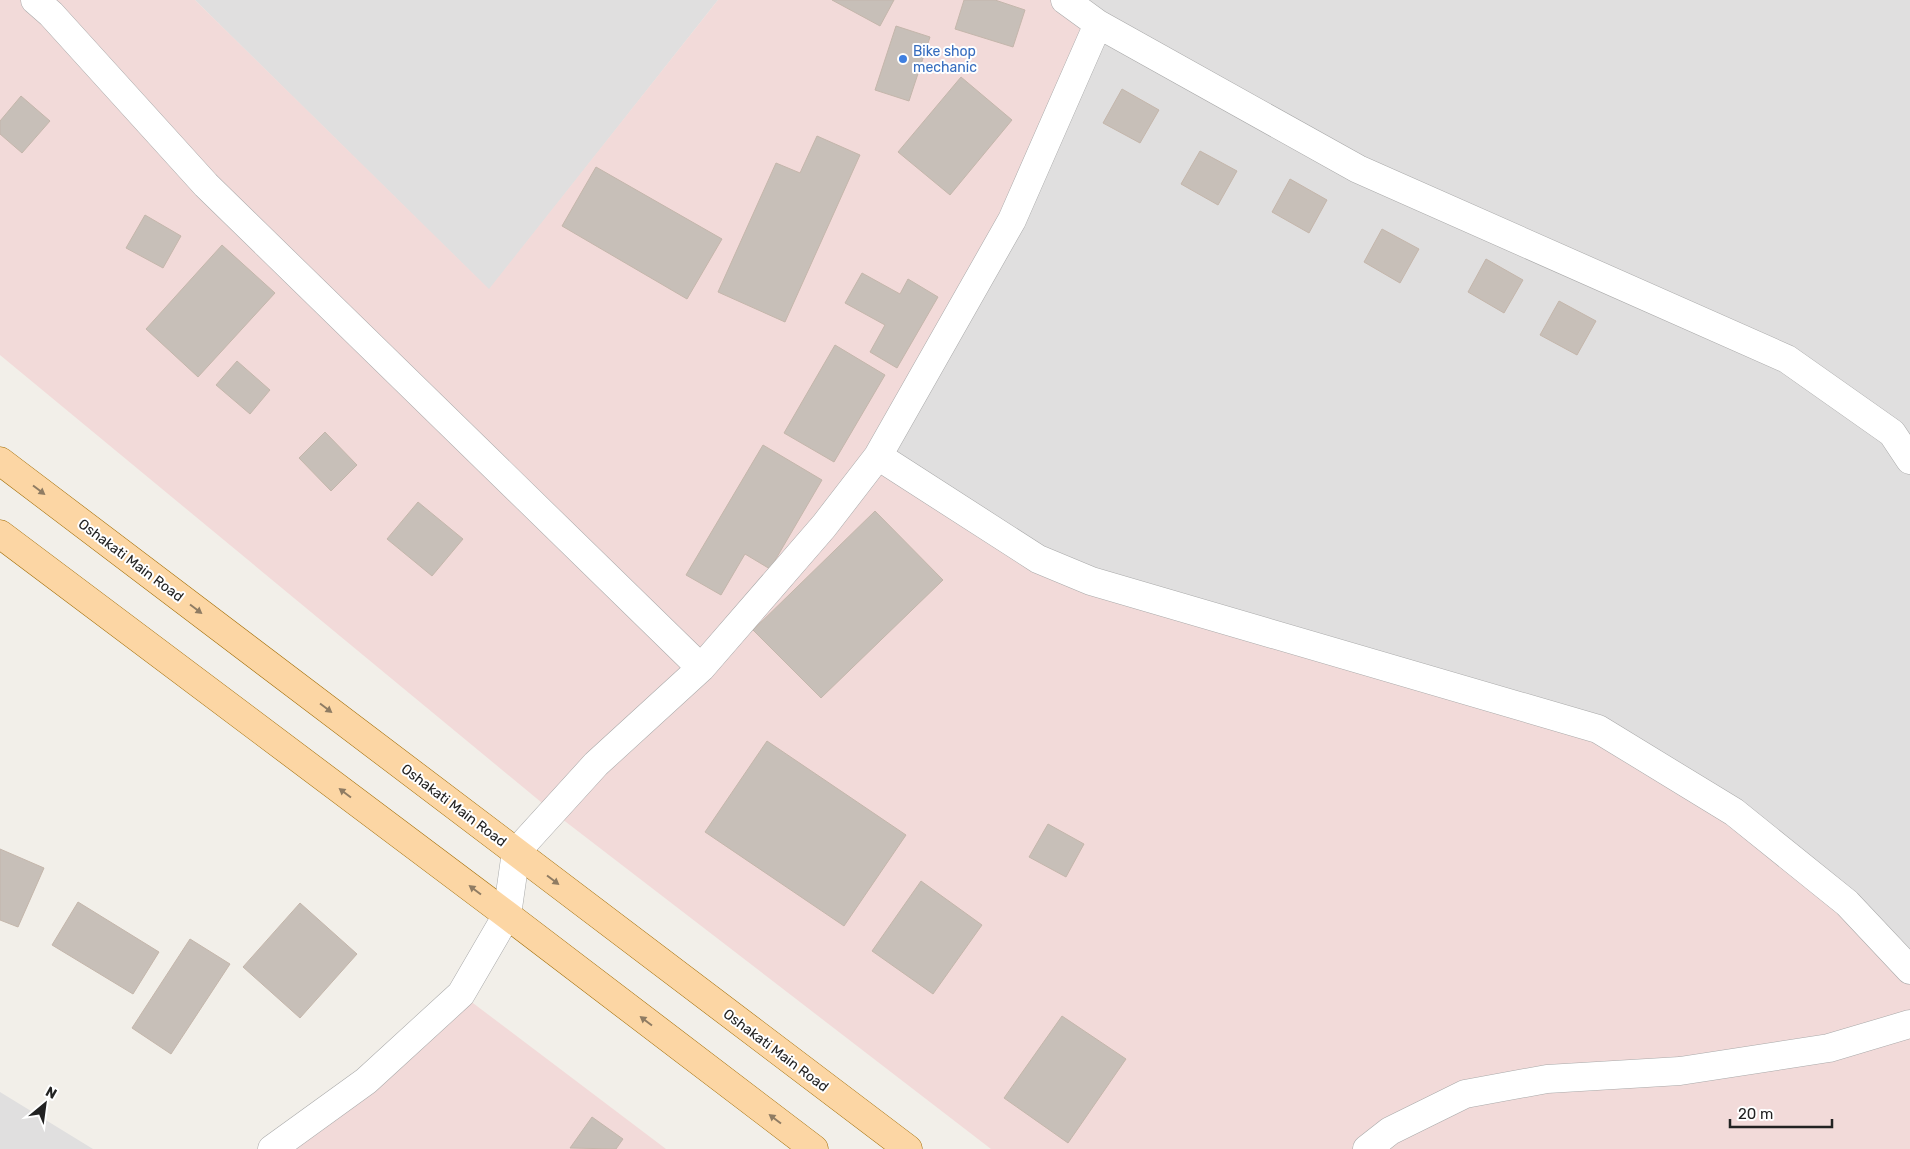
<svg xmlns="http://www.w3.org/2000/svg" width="1910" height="1149" font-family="Rubik,sans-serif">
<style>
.residential{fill:#e0dfdf}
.commercial{fill:#f2dad9}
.building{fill:#c7bfb8;stroke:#c4b6ab}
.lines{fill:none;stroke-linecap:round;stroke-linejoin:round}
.street-casing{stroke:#a9a9a9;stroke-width:29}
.primary-casing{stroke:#a06b00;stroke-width:29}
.street{stroke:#fff;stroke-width:28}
.primary{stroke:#fcd6a4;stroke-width:28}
.oneway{fill:#8f7c63}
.shop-dot{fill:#3f7fe0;stroke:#fff;stroke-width:2}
.labels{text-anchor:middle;stroke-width:4;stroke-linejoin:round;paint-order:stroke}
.shop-label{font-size:14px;fill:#366cbe;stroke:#fff;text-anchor:start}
.street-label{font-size:14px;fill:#222;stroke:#fff}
</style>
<rect width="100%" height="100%" fill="#f2efe9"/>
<!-- residential -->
<path class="residential" d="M195 0H718L489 290Z
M1065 0H1910V970L1091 581 878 456Z
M0 1092 93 1149H0Z"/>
<!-- commercial -->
<path class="commercial" d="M0 0H195L489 289 718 0H1065L1098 24 878 456 1038 559 1598 729 1734 812 1910 970V1149H991L553 812 0 355Z
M461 994 666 1149H272Z"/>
<!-- building -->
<path class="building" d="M832 0H894L880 26Z
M964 0H995L1025 10 1013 47 955 29Z
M896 26 930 37 909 101 875 90Z
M961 77 1012 120 950 195 898 152Z
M1122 89 1159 110 1140 143 1103 123Z
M21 96 50 121 22 153 0 134V121Z
M817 136 860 155 785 322 718 292 776 163 800 173Z
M1200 151 1237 171 1218 205 1181 184Z
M596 167 722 239 687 299 562 226Z
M1290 179 1327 200 1309 233 1272 212Z
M145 215 181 236 163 268 126 248Z
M1382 229 1419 249 1400 283 1364 262Z
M222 245 275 293 198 377 146 329Z
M1486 259 1523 280 1504 313 1468 292Z
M862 273 900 294 908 279 938 297 897 368 870 352 885 325 845 303Z
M1559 301 1596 321 1577 355 1540 335Z
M835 345 885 375 834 462 784 433Z
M237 361 270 390 250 414 216 385Z
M325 432 357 465 331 491 299 458Z
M763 445 822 480 770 569 745 554 721 595 686 575Z
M418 502 463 539 432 576 387 539Z
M875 511 943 580 821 698 753 630Z
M767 741 906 835 844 926 705 832Z
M1048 824 1084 844 1066 877 1029 857Z
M0 849 44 868 18 927 0 920Z
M921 881 982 925 933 994 872 951Z
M78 902 159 952 133 994 52 945Z
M300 903 357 954 300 1018 243 967Z
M190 939 230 964 171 1054 132 1028Z
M1062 1016 1126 1059 1068 1143 1004 1098Z
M592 1117 623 1139 616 1149 570 1148Z"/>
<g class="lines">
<defs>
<path id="street" d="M35 0 51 14 206 185 701 668
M1065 0 1098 24 1358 169 1787 359 1892 433 1910 460
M878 456 1038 559 1091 581 1598 729 1734 812 1847 903 1910 970
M272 1149 366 1081 461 994 507 915 516 852 596 764 701 668 824 526 878 456 1012 220 1098 24
M1367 1149 1390 1131 1465 1094 1547 1079 1680 1071 1829 1048 1910 1024"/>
<path id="primary" d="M0 461 908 1149
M0 534 507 915 814 1149"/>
</defs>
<!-- street casing -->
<use href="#street" class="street-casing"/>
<!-- primary casing -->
<use href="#primary" class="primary-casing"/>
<!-- street -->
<use href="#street" class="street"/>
<!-- primary -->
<use href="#primary" class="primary"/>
</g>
<!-- one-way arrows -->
<defs><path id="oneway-solid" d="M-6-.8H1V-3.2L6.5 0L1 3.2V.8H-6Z" transform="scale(1.25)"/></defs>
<g class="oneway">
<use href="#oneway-solid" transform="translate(39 490) rotate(37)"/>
<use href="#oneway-solid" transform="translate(196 609) rotate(37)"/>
<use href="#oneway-solid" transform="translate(326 708) rotate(37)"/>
<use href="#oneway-solid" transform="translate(345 793) rotate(-143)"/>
<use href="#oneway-solid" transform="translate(553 880) rotate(37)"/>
<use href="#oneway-solid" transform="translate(475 890) rotate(-143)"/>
<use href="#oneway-solid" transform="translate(646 1021) rotate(-143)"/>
<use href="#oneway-solid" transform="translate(775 1119) rotate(-143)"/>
</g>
<!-- markers -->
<circle class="shop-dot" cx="903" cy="59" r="5"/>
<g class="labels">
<!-- shop labels -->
<g class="shop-label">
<text x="913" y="56">Bike shop<tspan x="913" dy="16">mechanic</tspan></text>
</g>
<!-- street labels -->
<g class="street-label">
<text transform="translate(131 560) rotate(37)" y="5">Oshakati Main Road</text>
<text transform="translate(454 805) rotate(37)" y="5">Oshakati Main Road</text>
<text transform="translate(776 1050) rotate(37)" y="5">Oshakati Main Road</text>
</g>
</g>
<!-- north arrow -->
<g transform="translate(45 1104) rotate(29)" stroke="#ffffff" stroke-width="4" paint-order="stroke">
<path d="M0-4L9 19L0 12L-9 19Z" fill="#222222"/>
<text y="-8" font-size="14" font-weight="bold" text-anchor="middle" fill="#222222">N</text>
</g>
<!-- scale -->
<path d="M1730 1119v8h102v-8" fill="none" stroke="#222222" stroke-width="2.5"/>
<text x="1738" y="1119" font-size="15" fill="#222222" stroke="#ffffff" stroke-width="4" paint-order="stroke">20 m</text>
</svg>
